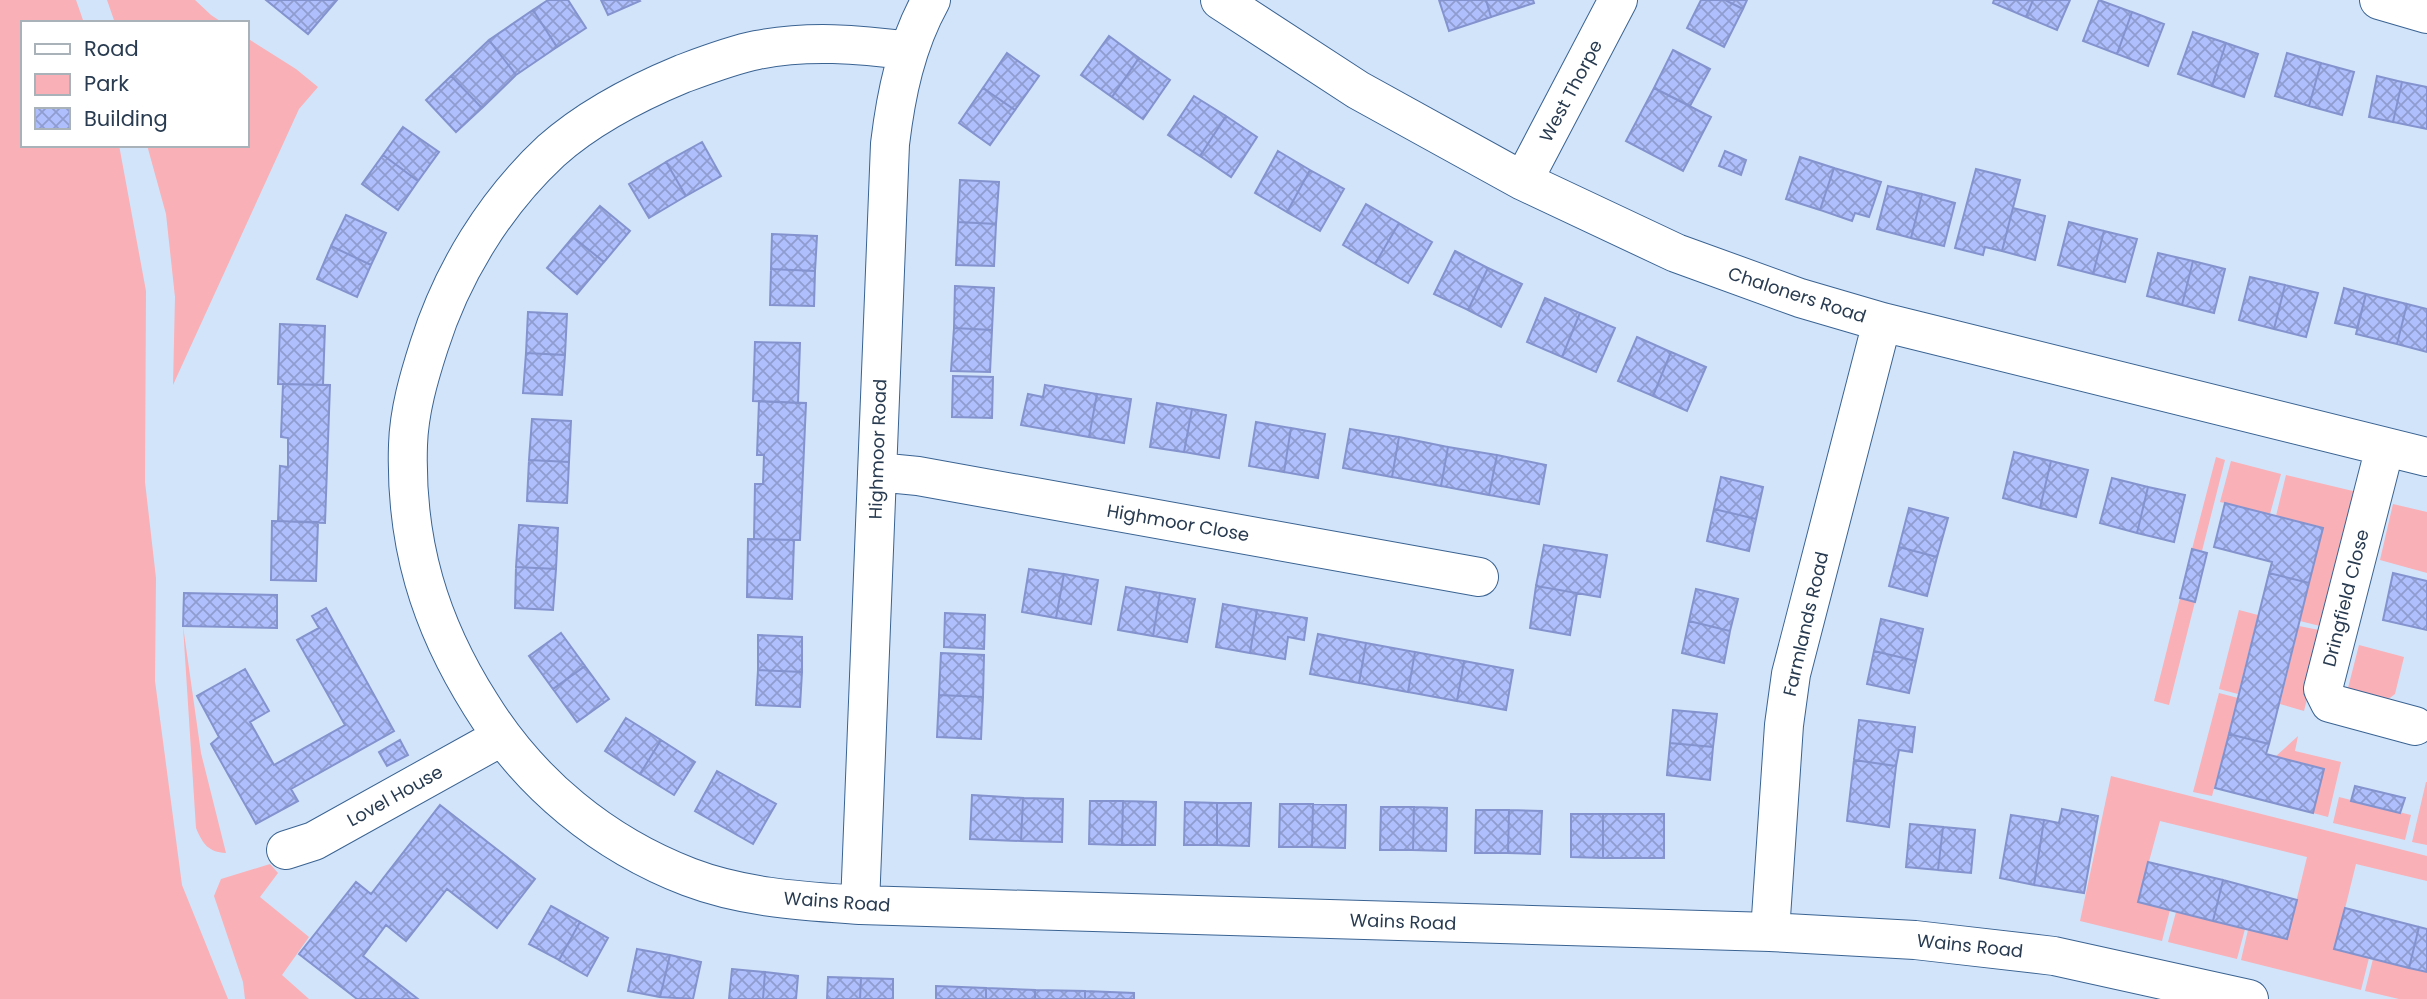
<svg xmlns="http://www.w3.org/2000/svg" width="2427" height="999" font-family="Poppins,sans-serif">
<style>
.green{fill:#f9b0b6}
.building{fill:url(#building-cross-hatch);stroke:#8493ce;stroke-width:2}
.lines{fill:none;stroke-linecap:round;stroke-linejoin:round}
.minor-casing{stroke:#3a6392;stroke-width:40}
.minor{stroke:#fff;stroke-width:38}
.labels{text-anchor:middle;stroke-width:5;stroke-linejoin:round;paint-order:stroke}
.street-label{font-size:18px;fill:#283b50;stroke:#fff}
</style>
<defs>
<pattern id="building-cross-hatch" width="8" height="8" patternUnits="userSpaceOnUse" patternTransform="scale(1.75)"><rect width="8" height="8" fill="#afbffd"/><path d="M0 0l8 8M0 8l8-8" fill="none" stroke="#8e9ccf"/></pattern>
</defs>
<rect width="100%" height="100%" fill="#d2e4fa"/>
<!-- green -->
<path class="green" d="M0 0H76L84 23H23V145H119L146 291 145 482 156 578 155 681 182 885 228 999H0Z
M107 0H195L211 15 223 23H115Z
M247 38 296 69 318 87 299 109 173 385 175 297 166 214 147 145H247Z
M2216 457 2225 460 2202 551 2192 549Z
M2231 461 2281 474 2270 514 2220 502Z
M2286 475 2357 492 2324 627 2300 621 2323 528 2276 516Z
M2393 504 2427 512V573L2380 560Z
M2180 598 2195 602 2169 705 2154 701Z
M2239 610 2258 615 2238 694 2219 689Z
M183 626 201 753 226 853C208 852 203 844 196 828Z
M2299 626 2324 631 2304 711 2280 704Z
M2359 645 2404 657 2395 694 2382 704 2354 698 2348 688Z
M2219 693 2238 698 2212 796 2193 792Z
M2298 736 2295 751 2341 762 2328 817 2313 813 2324 769 2275 757Z
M2111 776 2427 856V881L2356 864 2335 949 2369 958 2361 990 2241 960 2248 930 2287 939 2307 857 2160 821 2138 902 2170 910 2162 941 2080 921Z
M2426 782H2427V845L2412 842Z
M2339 797 2411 815 2405 840 2333 823Z
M270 864 278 873 260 897 309 937 282 975 309 999H245L243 982 214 896 221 879Z
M2176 912 2245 929 2237 959 2168 942Z
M2373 959 2427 972V999H2399L2365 991Z"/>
<!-- building -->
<path class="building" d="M266 0H337L308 34Z
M548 0H568L586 28 557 47 533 10Z
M601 0H639L640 1 608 15Z
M1439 0H1486L1491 17 1449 31Z
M1486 0H1533L1534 3 1491 17Z
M1701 0H1725L1743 9 1724 47 1687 28Z
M1725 0H1747L1743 9Z
M1994 0H2033L2026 17 1993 3Z
M2033 0H2070L2057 30 2026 17Z
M2099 0 2132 12 2117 54 2083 41Z
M533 10 557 47 516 75 489 40Z
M2132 12 2164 24 2148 66 2117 54Z
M2193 32 2226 43 2212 86 2178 74Z
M1109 36 1139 58 1112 97 1081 75Z
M489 40 516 75 482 108 451 76Z
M2226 43 2258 54 2244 97 2212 86Z
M1673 50 1710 69 1690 106 1654 88Z
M1007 53 1039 76 1015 110 983 88Z
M2287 53 2321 63 2309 106 2275 96Z
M1139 58 1170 80 1143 119 1112 97Z
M2321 63 2354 72 2342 115 2309 106Z
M451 76 482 108 456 132 426 100Z
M2377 76 2402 82 2393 122 2369 117Z
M2402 82 2427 87V129L2393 122Z
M983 88 1015 110 990 145 959 123Z
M1654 88 1711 117 1683 171 1626 141Z
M1194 96 1226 116 1200 156 1168 135Z
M1226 116 1257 137 1231 177 1200 156Z
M403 127 439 152 418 181 383 155Z
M702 142 721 176 686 196 666 162Z
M1278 151 1310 170 1287 212 1255 193Z
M1725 151 1746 160 1741 175 1719 166Z
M383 155 418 181 398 210 362 184Z
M1800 157 1834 168 1820 210 1786 199Z
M666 162 686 196 649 218 629 184Z
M1834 168 1881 182 1869 217 1855 213 1852 221 1820 210Z
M1976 169 2020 180 2002 251 1985 247 1983 255 1955 248Z
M1310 170 1344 189 1320 231 1287 212Z
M960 180 999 182 996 224 958 222Z
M1888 186 1922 194 1911 238 1877 229Z
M1922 194 1955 203 1944 246 1911 238Z
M1366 204 1399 223 1375 264 1343 245Z
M600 206 630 231 604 262 573 237Z
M2013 208 2045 216 2035 260 2002 251Z
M346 215 386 233 371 265 331 246Z
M958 222 996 224 994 266 956 265Z
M2069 222 2104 231 2093 274 2058 265Z
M1399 223 1432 242 1408 283 1375 264Z
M2104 231 2137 239 2125 282 2093 274Z
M772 234 817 236 815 271 771 269Z
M573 237 604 262 577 294 547 268Z
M331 246 371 265 357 297 317 279Z
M1455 251 1488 268 1468 310 1434 294Z
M2158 253 2193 261 2182 305 2147 296Z
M2193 261 2225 269 2214 313 2182 305Z
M1488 268 1522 284 1501 327 1468 310Z
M771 269 815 271 814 306 770 305Z
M2250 277 2285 285 2274 329 2239 320Z
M2285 285 2318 293 2306 337 2274 329Z
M955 286 994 288 992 330 954 328Z
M2344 288 2366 294 2357 328 2335 323Z
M2366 294 2407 304 2397 344 2356 334Z
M1545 298 1580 313 1562 357 1527 342Z
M2407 304 2427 309V352L2397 344Z
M528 312 567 314 565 355 526 353Z
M1580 313 1615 328 1596 372 1562 357Z
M280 324 325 326 323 385 278 384Z
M954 328 992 330 990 372 951 371Z
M1637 337 1671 352 1653 396 1618 381Z
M755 342 800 343 798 403 753 401Z
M1671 352 1706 367 1687 411 1653 396Z
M526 353 565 355 562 395 523 393Z
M953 376 993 377 992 418 952 417Z
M283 384 330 385 325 523 278 521 280 466 288 467V438L281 437Z
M1045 385 1097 394 1089 437 1021 425 1028 394 1043 397Z
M1097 394 1131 399 1124 443 1089 437Z
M759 401 806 403 800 540 754 539 755 484H763L764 455H757Z
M1157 403 1192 409 1184 452 1150 447Z
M1192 409 1226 415 1219 458 1184 452Z
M532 419 571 421 569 462 529 460Z
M1256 422 1291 428 1284 472 1249 466Z
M1291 428 1325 434 1318 478 1284 472Z
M1350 429 1399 437 1392 477 1343 468Z
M1399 437 1448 447 1441 486 1392 477Z
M1448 447 1497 455 1489 495 1441 486Z
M2014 452 2051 461 2040 508 2003 498Z
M1497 455 1546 465 1539 504 1489 495Z
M529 460 569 462 567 503 527 501Z
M2051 461 2088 470 2076 517 2040 508Z
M1721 477 1763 487 1756 519 1714 509Z
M2112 478 2148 487 2137 533 2100 523Z
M2148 487 2185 495 2174 542 2137 533Z
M2225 503 2323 528 2309 583 2269 573 2272 562 2214 547Z
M1909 508 1948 518 1937 557 1899 547Z
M1714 509 1756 519 1749 551 1707 541Z
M272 521 318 522 316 581 271 580Z
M519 525 558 528 556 569 516 567Z
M748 539 794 540 792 599 747 597Z
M1544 545 1607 555 1600 597 1536 586Z
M1899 547 1937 557 1927 596 1889 586Z
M2192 549 2207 553 2195 602 2180 598Z
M516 567 556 569 553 610 515 608Z
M1029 569 1064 574 1056 618 1022 612Z
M2269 573 2309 583 2269 744 2229 734Z
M2393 573 2427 581V630L2383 620Z
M1064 574 1098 580 1091 624 1056 618Z
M1536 586 1577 593 1570 635 1530 628Z
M1126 587 1160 593 1153 636 1118 630Z
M1696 589 1738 599 1730 631 1689 621Z
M184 593 277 595V628L183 626Z
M1160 593 1195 599 1187 642 1153 636Z
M1223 604 1257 610 1250 653 1216 647Z
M326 608 394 731 291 789 298 801 256 824 211 744 219 737 197 696 245 669 269 711 250 722 274 765 345 725 297 640 319 628 312 616Z
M1257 610 1307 618 1304 640 1288 637 1285 659 1250 653Z
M945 613 985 615 984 649 944 647Z
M1881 619 1923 629 1916 661 1874 651Z
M1689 621 1730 631 1724 663 1682 653Z
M561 633 585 666 553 689 529 656Z
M1318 634 1366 643 1359 683 1310 674Z
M758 635 802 637V672L758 670Z
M1366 643 1415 652 1408 692 1359 683Z
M1874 651 1916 661 1909 693 1867 684Z
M1415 652 1464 661 1457 701 1408 692Z
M941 653 984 655 983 697 939 695Z
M1464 661 1513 670 1506 710 1457 701Z
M585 666 609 699 577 722 553 689Z
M758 670 802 672 800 707 756 705Z
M939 695 983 697 981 739 937 737Z
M1673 710 1717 714 1713 747 1670 743Z
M626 718 661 740 640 774 605 751Z
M1859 720 1915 727 1912 752 1899 750 1896 766 1854 760Z
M2229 734 2269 744 2266 754 2324 769 2313 813 2215 788Z
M400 740 408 755 387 766 379 752Z
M661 740 695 762 674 795 640 774Z
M1670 743 1713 747 1710 780 1667 775Z
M1854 760 1896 766 1889 827 1847 821Z
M717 771 776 804 753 844 695 811Z
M2355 786 2405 798 2400 813 2351 801Z
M972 795 1023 798 1021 841 970 839Z
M1023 798 1063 799 1062 842 1021 841Z
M1090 801H1123L1122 845 1089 844Z
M1123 801 1156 802 1155 845H1122Z
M1185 802 1217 803V845H1184Z
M1217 803H1251L1249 846 1217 845Z
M1280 804H1313L1312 847H1279Z
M1313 804 1346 805 1345 848 1312 847Z
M440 805 535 879 497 928 447 889 406 941 386 925 363 956 418 999H357L299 954 356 882 371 894Z
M1381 807H1414L1413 850H1380Z
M1414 807 1447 808 1446 851 1413 850Z
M2062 809 2098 816 2084 893 2034 885 2044 820 2059 823Z
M1476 810H1509L1508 853H1475Z
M1509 810 1542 811 1540 854 1508 853Z
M1571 814H1603V858L1571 857Z
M1603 814H1664V858H1603Z
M2011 815 2044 820 2034 885 2000 878Z
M1910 824 1943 827 1938 870 1906 867Z
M1943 827 1975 830 1971 873 1938 870Z
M2148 862 2223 880 2213 921 2138 902Z
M2223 880 2297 900 2287 939 2213 921Z
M551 906 580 922 559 960 529 944Z
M2345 908 2419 927 2409 968 2334 949Z
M580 922 608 938 587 976 559 960Z
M2419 927 2427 929V972L2409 968Z
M637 949 670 955 660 997 628 991Z
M670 955 701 962 693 999 660 997Z
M732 969 765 972 763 999H729Z
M765 972 798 976 796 999H763Z
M828 977 861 978 860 999H827Z
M861 978 893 979V999H860Z
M936 986 986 988V999H936Z
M986 988 1035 990V999H986Z
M1035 990 1085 991V999H1035Z
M1085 991 1134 993V999H1085Z"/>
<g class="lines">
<defs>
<path id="minor" d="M1220 0 1358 90 1523 181 1676 253 1800 298 1882 322 2427 457
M2379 0 2427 14
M909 51C859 44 808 40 757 50 732 55 706 65 682 74 636 93 588 118 551 151 495 203 452 273 429 346 419 377 409 411 408 445 405 542 429 623 481 705 530 784 603 844 689 877 744 898 803 901 860 905L1770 932 1915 940 2054 956 2249 999
M1523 181 1618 0
M2385 447 2323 689 2330 703 2415 726
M877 472 918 476 1479 577
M286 850 314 841 501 737
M860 905 890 144C896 94 906 45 931 0
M1770 932 1784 725 1791 674 1882 322"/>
</defs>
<!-- minor casing -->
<use href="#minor" class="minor-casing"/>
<!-- minor -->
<use href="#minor" class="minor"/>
</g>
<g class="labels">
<!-- street labels -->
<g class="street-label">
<text transform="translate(1571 91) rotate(-62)" y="6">West Thorpe</text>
<text transform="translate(1797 295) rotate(18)" y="6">Chaloners Road</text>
<text transform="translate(878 449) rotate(-88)" y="6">Highmoor Road</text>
<text transform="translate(1178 523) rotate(10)" y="6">Highmoor Close</text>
<text transform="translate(2346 598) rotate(-76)" y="6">Dringfield Close</text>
<text transform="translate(1806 624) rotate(-77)" y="6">Farmlands Road</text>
<text transform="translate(395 796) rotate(-29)" y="6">Lovel House</text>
<text transform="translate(837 902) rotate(4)" y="6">Wains Road</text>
<text transform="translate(1403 922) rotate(2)" y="6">Wains Road</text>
<text transform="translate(1970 946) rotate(6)" y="6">Wains Road</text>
</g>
</g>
<!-- legend -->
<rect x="21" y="21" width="228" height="126" fill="#ffffff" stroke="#a9b1b9" stroke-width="2"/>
<rect x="35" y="44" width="35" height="10" fill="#ffffff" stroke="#a9b1b9" stroke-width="2"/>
<text x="84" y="56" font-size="21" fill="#283b50">Road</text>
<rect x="35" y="74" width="35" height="21" fill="#f9b0b6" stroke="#a9b1b9" stroke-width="2"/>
<text x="84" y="91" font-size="21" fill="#283b50">Park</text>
<rect x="35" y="108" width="35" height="21" fill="url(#building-cross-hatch)" stroke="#a9b1b9" stroke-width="2"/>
<text x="84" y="126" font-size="21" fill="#283b50">Building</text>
</svg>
